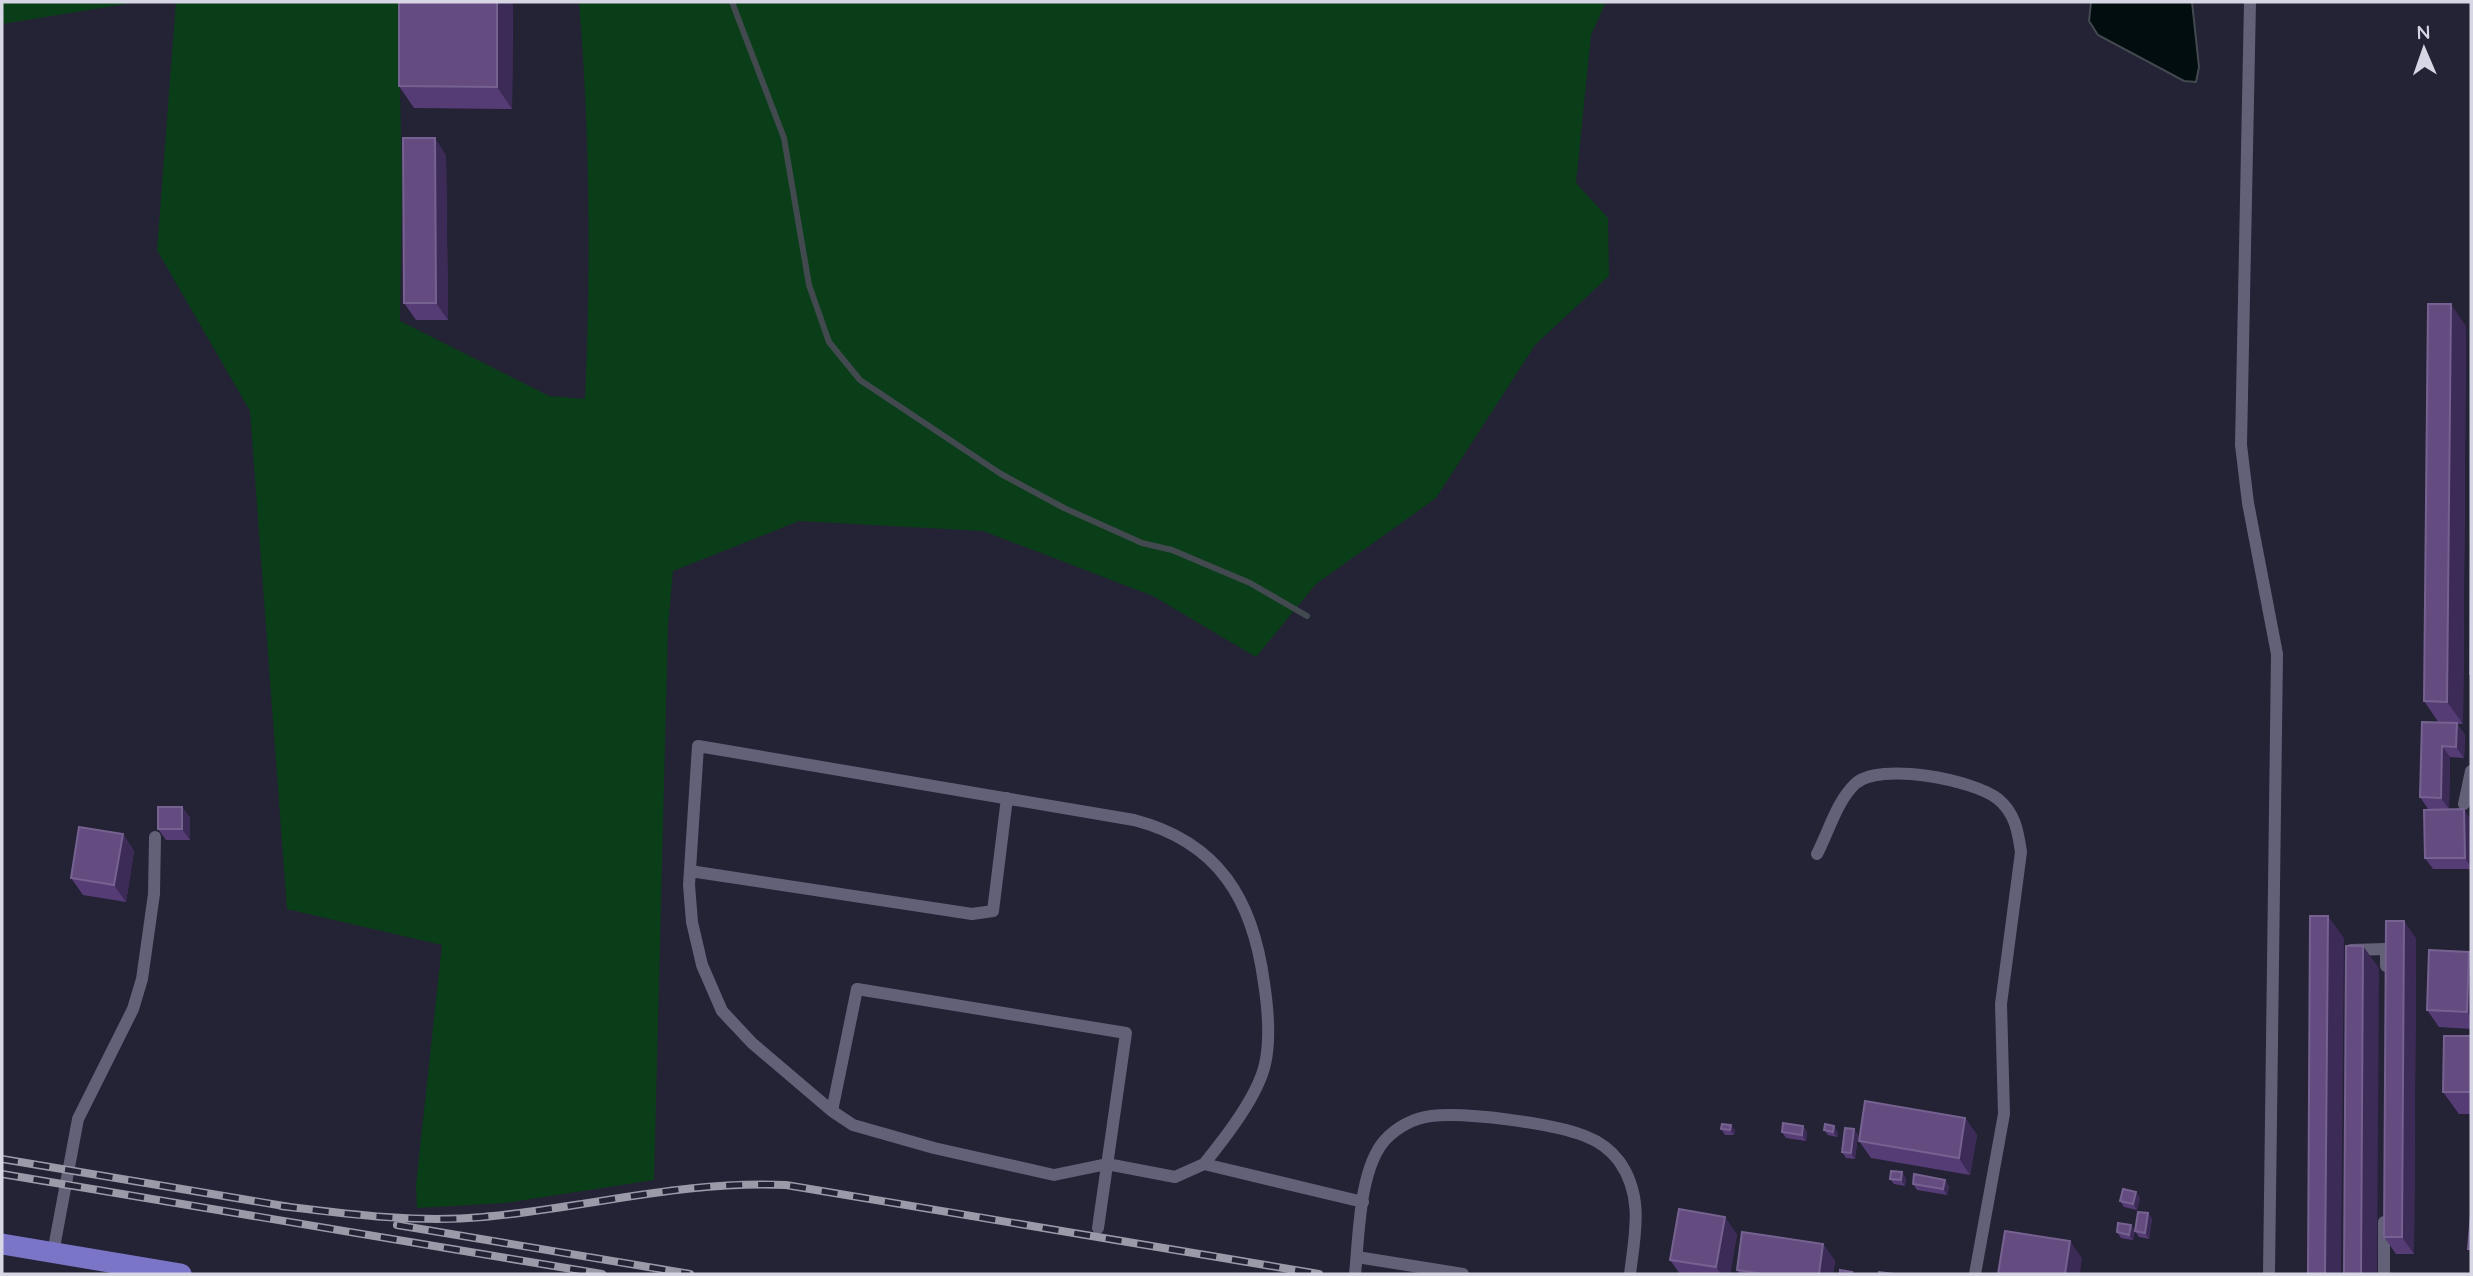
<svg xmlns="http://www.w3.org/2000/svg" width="2473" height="1276" font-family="Quicksand,sans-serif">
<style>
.green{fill:#0a3e19}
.water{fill:#020d0f;stroke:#42494f;stroke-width:2}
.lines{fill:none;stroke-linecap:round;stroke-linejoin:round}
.stream{stroke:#42494f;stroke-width:6}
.lane{stroke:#636178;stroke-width:12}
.primary{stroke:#7a75c7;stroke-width:21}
.rail-casing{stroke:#9b9aa9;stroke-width:8}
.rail{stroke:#242235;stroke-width:5;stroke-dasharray:16;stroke-linecap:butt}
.wall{fill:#563c75}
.shaded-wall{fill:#3c2a57}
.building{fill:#644c81;stroke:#766291;stroke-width:2}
</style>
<rect width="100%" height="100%" fill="#242235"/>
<!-- green -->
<path class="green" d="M2 2H138L2 24Z
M176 2H398L402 184 400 321 549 396 585 399C591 267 590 134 579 2H1606L1591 35 1576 183 1608 218 1609 276 1535 345 1436 498 1316 584 1256 657 1153 596 983 531 799 521 673 571 668 625 654 1180 504 1203 417 1208 416 1185 442 945 287 909 250 411 157 250Z"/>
<!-- water -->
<path class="water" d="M2091 2H2192L2199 67 2196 82 2184 81 2098 35 2089 21Z"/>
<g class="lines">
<!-- stream -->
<path class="stream" d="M732 2 784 138 809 285 829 342 860 380 1001 474 1064 508 1142 543 1172 550 1250 583 1307 616"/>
<!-- lane -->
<path class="lane" d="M2250 2 2241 445 2248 503 2277 654 2269 1274
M2464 804 2471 771
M1817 854C1828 833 1837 801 1855 784 1879 761 1974 780 1998 799 2015 813 2018 831 2021 852L2001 1004 2004 1114 1975 1274
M690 871 972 914 993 911 1007 798
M2351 950 2386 949V966
M832 1111 857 989 1126 1033 1098 1228
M1204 1164C1225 1138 1258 1096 1265 1064 1271 1038 1268 1009 1264 983 1253 900 1219 842 1134 820L698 746 689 885 692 922 702 965 722 1011 752 1043 832 1111 853 1125 934 1148 1054 1175 1107 1164 1175 1177 1204 1164 1363 1202
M53 1253 78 1119 133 1009 142 979 154 894 155 837
M1357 1257 1463 1274
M1355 1274C1359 1236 1359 1169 1385 1140 1397 1127 1414 1118 1431 1116 1467 1112 1551 1123 1585 1136 1598 1141 1610 1149 1619 1161 1644 1196 1635 1234 1630 1274
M2384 1274V1222"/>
<!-- primary -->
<path class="primary" d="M2 1244 181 1274"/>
<defs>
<path id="rail" d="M2 1159 290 1207
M2 1174 602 1274
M281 1206C347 1214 416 1223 483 1217 585 1208 684 1180 786 1185L1319 1274
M397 1225 690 1274"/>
</defs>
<!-- rail casing -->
<use href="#rail" class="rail-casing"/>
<!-- rail -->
<use href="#rail" class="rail"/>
</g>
<!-- wall -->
<path class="wall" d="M513 2 512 109 414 108 399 86Z
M446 155 448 320H416L404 303Z
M2466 326 2463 724H2457L2465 735 2464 758 2450 757 2449 809H2428L2420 797 2439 723 2424 701Z
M182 807 190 818V840H166L158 829Z
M2471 820V869H2433L2425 858Z
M123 834 134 851 126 902 83 895 71 878Z
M2416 938 2414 1254H2396L2384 1237Z
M2471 954V1029L2439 1027 2427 1010Z
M2471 1036V1114H2459L2443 1092Z
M1965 1118 1977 1135 1970 1175 1871 1158 1859 1141Z
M1803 1126 1807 1132 1806 1141 1786 1138 1782 1132Z
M1721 1129 1735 1130 1734 1135H1725Z
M1854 1129 1858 1135 1855 1159 1846 1158 1842 1152Z
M1824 1130 1838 1132 1837 1137 1828 1135Z
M1906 1178 1905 1186 1894 1184 1890 1179Z
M1913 1184 1949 1186 1947 1195 1917 1190Z
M2140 1198 2137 1210 2124 1207 2120 1201Z
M2148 1213 2152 1219 2149 1239 2139 1237 2135 1231Z
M2131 1225 2135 1231 2133 1240 2121 1238 2117 1232Z
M1737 1234 1730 1274H1680L1670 1260Z
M1823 1244 1835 1261 1833 1274H1739L1737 1270Z"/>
<!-- shaded-wall -->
<path class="shaded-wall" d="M497 2H513L512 109 497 87Z
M435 138 446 155 448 320 436 303Z
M2451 304 2466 326 2463 724 2447 702Z
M2457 723 2465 735 2464 758 2456 747Z
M2442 746 2450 757 2449 809 2441 798Z
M182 807 190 818V840L182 829Z
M2464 809 2471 820V867L2465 858Z
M123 834 134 851 126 902 114 885Z
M2328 916 2344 938 2341 1274H2325Z
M2404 921 2416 938 2414 1254 2402 1237Z
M2363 946 2379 968 2377 1274H2361Z
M2469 952 2471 954V1017L2467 1012Z
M1965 1118 1977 1135 1970 1175 1959 1158Z
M1731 1125 1735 1130 1734 1135 1730 1130Z
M1803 1126 1807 1132 1806 1141 1802 1135Z
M1834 1126 1838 1132 1837 1137 1833 1132Z
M1854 1129 1858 1135 1855 1159 1851 1153Z
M1902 1172 1906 1178 1905 1186 1901 1180Z
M1945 1180 1949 1186 1947 1195 1943 1189Z
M2136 1192 2140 1198 2137 1210 2133 1204Z
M2148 1213 2152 1219 2149 1239 2145 1233Z
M1725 1217 1737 1234 1730 1274H1721L1716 1267Z
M2131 1225 2135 1231 2133 1240 2129 1235Z
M2070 1241 2082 1258 2080 1274H2065Z
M1823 1244 1835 1261 1833 1274H1819Z"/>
<!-- building -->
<path class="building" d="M399 2H497V87L399 86Z
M403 138H435L436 303H404Z
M2428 304H2451L2447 702 2424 701Z
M2471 558V674H2470Z
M2422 722 2457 723 2456 747 2442 746 2441 798 2420 797Z
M158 807H182V829H158Z
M2464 809 2465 858H2425L2424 810Z
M79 827 123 834 114 885 71 878Z
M2310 916H2328L2325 1274H2308Z
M2386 921H2404L2402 1237H2384Z
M2346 946H2363L2361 1274H2344Z
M2429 950 2469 952 2467 1012 2427 1010Z
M2444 1036H2471V1092H2443Z
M1865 1101 1965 1118 1959 1158 1859 1141Z
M1783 1123 1803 1126 1802 1135 1782 1132Z
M1722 1124 1731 1125 1730 1130 1721 1129Z
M1825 1124 1834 1126 1833 1132 1824 1130Z
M1845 1128 1854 1129 1851 1153 1842 1152Z
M1891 1171 1902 1172 1901 1180 1890 1179Z
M1914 1174 1945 1180 1943 1189 1913 1184Z
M2123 1189 2136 1192 2133 1204 2120 1201Z
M1679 1209 1725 1217 1716 1267 1670 1260Z
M2138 1212 2148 1213 2145 1233 2135 1231Z
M2471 1214V1249H2468Z
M2118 1223 2131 1225 2129 1235 2117 1232Z
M2005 1231 2070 1241 2065 1274H1998Z
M1742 1232 1823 1244 1819 1274H1763L1737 1270Z
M1840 1270 1852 1272 1851 1274H1840Z
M1879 1272 1894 1274H1879Z"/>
<!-- border -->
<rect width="2473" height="1276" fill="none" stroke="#d7d6e4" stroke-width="7"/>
<!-- north arrow -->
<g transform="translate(2424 49) rotate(358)" stroke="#242235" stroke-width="5" paint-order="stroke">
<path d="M0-5L12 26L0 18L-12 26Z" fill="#d7d6e4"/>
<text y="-10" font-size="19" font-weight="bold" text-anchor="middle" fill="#d7d6e4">N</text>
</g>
</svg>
